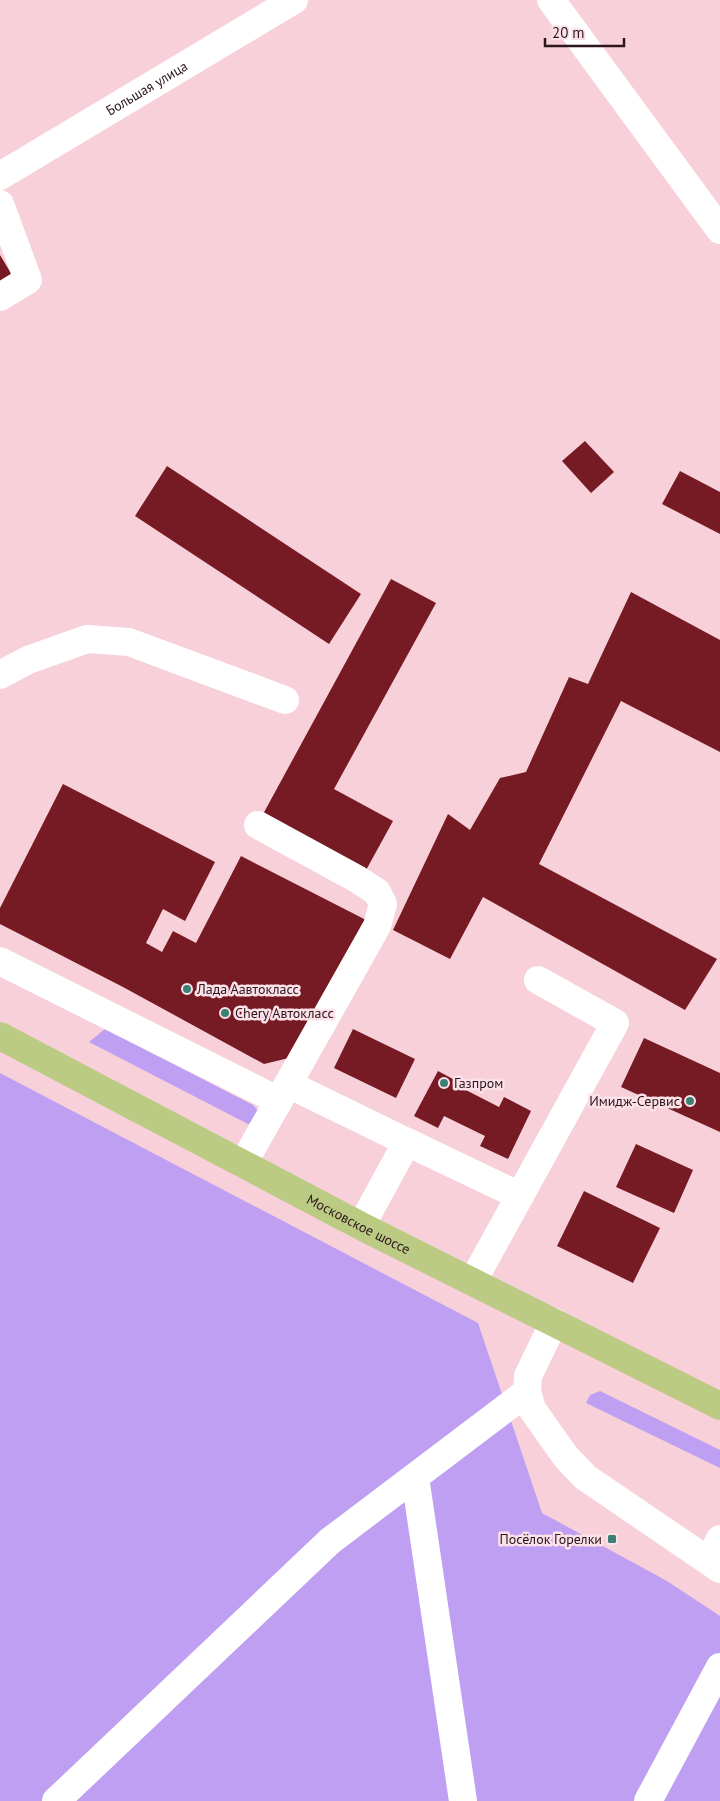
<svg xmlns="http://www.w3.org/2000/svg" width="720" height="1801" font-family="'PT Sans',sans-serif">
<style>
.green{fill:#be9ff2}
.building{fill:#761a23}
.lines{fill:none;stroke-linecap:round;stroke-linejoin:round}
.minor{stroke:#fff;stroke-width:28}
.major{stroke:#bccb84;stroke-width:28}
.poi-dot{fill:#3b8074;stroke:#fce1e8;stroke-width:2}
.labels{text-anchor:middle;stroke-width:5;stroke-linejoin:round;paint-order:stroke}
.street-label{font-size:14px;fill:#2c161d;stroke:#fce1e8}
.poi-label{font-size:14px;fill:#2c161d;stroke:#fce1e8;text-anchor:start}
</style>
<rect width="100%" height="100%" fill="#f8d0da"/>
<!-- green -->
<path class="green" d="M105 1029 253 1105 259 1112 256 1120 248 1124 89 1042Z
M0 1073 478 1323 542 1513 667 1581 720 1616V1801H0Z
M600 1391 720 1450V1468L586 1403 590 1395Z"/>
<!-- building -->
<path class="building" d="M0 255 12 275 0 283Z
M585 441 614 472 591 493 562 461Z
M167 466 361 594 329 644 135 516Z
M680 471 720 492V534L662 504Z
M391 579 436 603 334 789 393 821 365 872 262 816Z
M631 592 720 640V752L621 701 539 864 717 959 685 1010 483 897 450 959 393 930 448 814 470 830 500 778 526 772 569 677 588 684Z
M63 784 215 862 185 921 163 909 146 943 162 952 173 931 196 943 241 856 370 922 293 1057 264 1064 123 987 0 924V908Z
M353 1029 415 1059 396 1098 334 1068Z
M644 1038 720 1073V1132L621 1087Z
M438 1071 462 1084 460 1087 499 1107 504 1097 531 1111 508 1159 480 1146 485 1136 444 1116 438 1128 414 1116Z
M636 1144 693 1170 674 1213 616 1187Z
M584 1191 660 1228 633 1283 557 1246Z"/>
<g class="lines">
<!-- minor -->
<g class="minor">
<path d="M551 0 720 230"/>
<path id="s1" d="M0 176 294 0"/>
<path d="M0 204 28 280 0 297"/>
<path d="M0 675 28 660 87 639 129 642 285 700"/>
<path d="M0 961 279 1101"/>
<path d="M288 1084 407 1142"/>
<path d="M243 1164 377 926 383 904 377 892 357 879 258 825"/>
<path d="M361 1226 407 1142 520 1196"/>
<path d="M473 1281 615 1023 538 980"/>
<path d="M554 1322 528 1376 527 1392 532 1409 566 1457 585 1477 720 1569"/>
<path d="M415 1477 463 1801"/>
<path d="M709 1561 720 1539"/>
<path d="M56 1801 330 1541 527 1392"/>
<path d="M648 1801 720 1667"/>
</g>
<!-- major -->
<path class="major" id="s2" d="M0 1036 361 1226 720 1406"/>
</g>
<!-- markers -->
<g class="poi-dot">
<circle cx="187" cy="989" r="5"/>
<circle cx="225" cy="1013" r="5"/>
<circle cx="444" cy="1083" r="5"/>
<circle cx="690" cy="1101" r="5"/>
<rect x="607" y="1534" width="10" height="10" rx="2.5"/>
</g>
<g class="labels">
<!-- street labels -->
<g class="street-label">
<text dy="5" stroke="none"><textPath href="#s1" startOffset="171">Большая улица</textPath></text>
<text dy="5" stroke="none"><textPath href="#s2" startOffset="405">Московское шоссе</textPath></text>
</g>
<!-- poi labels -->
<g class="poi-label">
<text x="197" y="994">Лада Аавтокласс</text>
<text x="235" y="1018">Chery Автокласс</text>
<text x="454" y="1088">Газпром</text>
<text x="680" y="1106" text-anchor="end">Имидж-Сервис</text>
<text x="602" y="1544" text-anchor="end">Посёлок Горелки</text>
</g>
</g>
<!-- scale -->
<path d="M545 38v8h79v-8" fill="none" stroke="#2c161d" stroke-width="2.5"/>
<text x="552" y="38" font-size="15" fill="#2c161d" stroke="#fce1e8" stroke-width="4" paint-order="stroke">20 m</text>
</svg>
